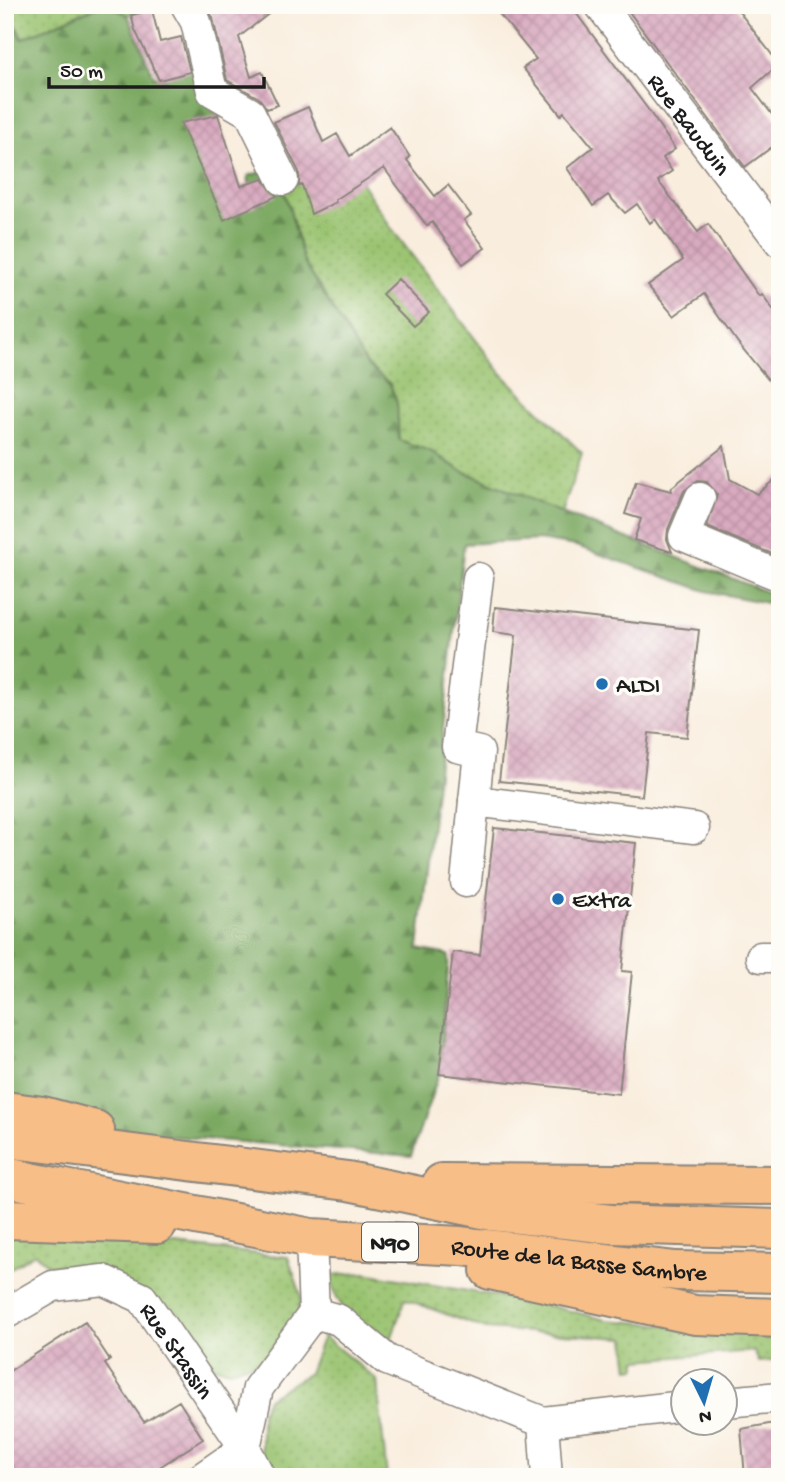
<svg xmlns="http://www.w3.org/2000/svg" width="785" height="1482" font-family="'Gochi Hand',sans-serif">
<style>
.grass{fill:url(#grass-dots);stroke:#5b7046;stroke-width:2}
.forest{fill:url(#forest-firs);stroke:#4c623f;stroke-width:2}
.building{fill:url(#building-cross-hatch)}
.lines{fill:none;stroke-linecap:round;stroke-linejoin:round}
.minor-casing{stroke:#8a847c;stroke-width:33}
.highway-casing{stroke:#8a847c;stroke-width:42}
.minor{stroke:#fff;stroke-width:30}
.highway{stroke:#f7be87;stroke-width:38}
.poi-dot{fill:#1f6fb2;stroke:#fdfcf7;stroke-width:2.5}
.labels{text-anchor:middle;stroke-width:7;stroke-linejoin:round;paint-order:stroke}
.shield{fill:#fdfcf7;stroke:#605f5e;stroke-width:2}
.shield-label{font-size:23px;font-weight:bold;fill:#1c1c1c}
.street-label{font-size:24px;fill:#1c1c1c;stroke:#fdfcf7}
.poi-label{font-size:24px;fill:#1c1c1c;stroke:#fdfcf7;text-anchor:start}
</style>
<defs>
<pattern id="grass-dots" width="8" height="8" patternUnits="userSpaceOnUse" patternTransform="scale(1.75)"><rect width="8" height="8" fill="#9ac36f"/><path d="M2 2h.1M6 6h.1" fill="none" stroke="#84a760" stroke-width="1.8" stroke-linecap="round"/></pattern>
<pattern id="forest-firs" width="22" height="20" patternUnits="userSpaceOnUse" patternTransform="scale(1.75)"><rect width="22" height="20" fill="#7ba962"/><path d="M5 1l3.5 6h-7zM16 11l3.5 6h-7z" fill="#648950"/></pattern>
<pattern id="building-cross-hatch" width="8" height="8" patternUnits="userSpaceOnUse" patternTransform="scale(1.75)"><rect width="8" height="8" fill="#d9aac0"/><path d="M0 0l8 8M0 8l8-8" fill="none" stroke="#ba92a4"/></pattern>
</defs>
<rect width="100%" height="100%" fill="#fdfcf7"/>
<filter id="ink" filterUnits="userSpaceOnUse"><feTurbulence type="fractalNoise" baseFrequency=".0143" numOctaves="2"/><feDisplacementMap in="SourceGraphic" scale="14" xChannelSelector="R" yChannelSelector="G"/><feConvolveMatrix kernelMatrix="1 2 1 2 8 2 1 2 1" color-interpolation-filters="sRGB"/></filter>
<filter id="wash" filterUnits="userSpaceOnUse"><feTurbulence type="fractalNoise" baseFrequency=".00686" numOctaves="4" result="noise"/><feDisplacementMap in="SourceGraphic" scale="28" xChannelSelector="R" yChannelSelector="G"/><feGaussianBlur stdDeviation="1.57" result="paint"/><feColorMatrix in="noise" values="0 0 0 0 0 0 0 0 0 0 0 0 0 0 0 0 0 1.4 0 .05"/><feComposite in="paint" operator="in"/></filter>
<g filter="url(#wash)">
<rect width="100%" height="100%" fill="#f9eddd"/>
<!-- grass -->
<path class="grass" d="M8 5H100L22 39Z
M109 5H156L128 15Z
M347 160 389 225 501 373 582 453 562 513 460 470 432 452 398 440 397 403 390 384 367 365 304 262 286 196 274 183Z
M5 1227 288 1257 301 1295 300 1311 263 1360 230 1370 212 1366 89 1268 48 1265 35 1253 5 1272Z
M365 1273 542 1304 607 1320 780 1334V1360L759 1362 754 1351 637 1360V1368L629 1369 625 1338 486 1329 405 1299 387 1351C361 1328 336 1311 330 1275Z
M323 1336 377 1380 387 1477H274L261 1457V1413L268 1398 309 1373Z"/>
<!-- forest -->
<path class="forest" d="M100 5H109L128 15 154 77 195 70 225 110 220 117 194 119 210 187 251 195 248 176 264 171 286 196 304 262 367 365 390 384 397 403 399 440 432 452 460 470 562 513 780 597V610L767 603 706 591 576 546 539 540 464 544 418 949 449 955 440 1071 411 1156 143 1134 5 1108V32L15 26 22 39Z"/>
<g id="blocks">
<!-- building -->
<path class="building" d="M206 5H280L239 37 251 77 262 72 278 105 267 109 259 98 227 80 213 18Z
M492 5H570L647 108 675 149 663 158 672 171 658 181 698 232 708 224 759 296 762 294 780 319V394L738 343 704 294 674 316 648 285 683 260 655 219 650 223 637 204 625 213 608 195 593 206 567 168 593 147 564 112 561 115 523 68 536 59Z
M624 5H734L779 64 752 88 780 125V141L745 167Z
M152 10 160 42 181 37 190 72 159 80 135 30 131 15Z
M308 107 323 142 337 134 350 156 390 127 410 157 407 160 435 196 448 185 471 215 464 220 485 248 463 264 432 222 427 226 384 168 335 200 336 202 311 214 302 185 299 186V172L274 122Z
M218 115 241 186 263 179 277 196 224 220 180 123Z
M398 279 429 312 413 326 382 294Z
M724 446 730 479 757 494 780 475V557L707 527 717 495 707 482 698 481 684 491 668 529 667 539 672 552 634 540 641 519 625 514 636 482 671 491 672 487Z
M495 607 699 630 687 737 649 733 642 796 499 781 516 635 493 632Z
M494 828 636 843 622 971 632 972 619 1094 439 1074 453 952 480 955Z
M85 1322 110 1360 105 1364 144 1422 179 1401 203 1439 144 1477H5V1374Z
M780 1422V1477H745L741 1429Z"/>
</g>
</g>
<g filter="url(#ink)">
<use href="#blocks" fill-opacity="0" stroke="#8a847c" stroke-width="2"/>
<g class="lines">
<defs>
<g id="minor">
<path d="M186 5 196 22 212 91 250 113 283 180"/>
<path id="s1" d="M600 5 780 242"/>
<path d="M700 498 684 536 780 576"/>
<path d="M474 801 479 752 457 747 478 578"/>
<path d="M466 882 474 801 694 828"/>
<path d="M761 957H780"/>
<path d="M314 1313 339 1320 387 1360 543 1422 547 1477"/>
<path id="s2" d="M5 1314 53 1286 103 1280 142 1298 245 1448 203 1477"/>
<path d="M726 1402 780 1397"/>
<path d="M543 1422 684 1406"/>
<path d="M260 1477 245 1448 258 1388 314 1313 311 1238"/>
</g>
<g id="highway">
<path d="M5 1111 43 1116 95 1130"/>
<path d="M5 1138 348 1181 492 1211 611 1224 780 1229"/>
<path id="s3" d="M5 1177 311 1238 461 1246 676 1271 780 1273"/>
<path d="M442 1183 780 1185"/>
<path d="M5 1219 157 1224"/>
<path d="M490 1270 695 1315 780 1318"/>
</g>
</defs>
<!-- minor casing -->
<use href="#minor" class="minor-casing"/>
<!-- highway casing -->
<use href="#highway" class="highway-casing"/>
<!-- minor -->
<use href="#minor" class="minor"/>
<!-- highway -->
<use href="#highway" class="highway"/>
</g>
</g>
<!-- markers -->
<g class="poi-dot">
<circle cx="602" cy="684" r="7"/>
<circle cx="558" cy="899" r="7"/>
</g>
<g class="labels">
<!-- shield labels -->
<rect class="shield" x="362" y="1222.5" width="56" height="39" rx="5"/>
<g class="shield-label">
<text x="390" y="1250">N90</text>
</g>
<!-- street labels -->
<g class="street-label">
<text dy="8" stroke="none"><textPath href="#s1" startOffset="149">Rue Bauduin</textPath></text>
<text dy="8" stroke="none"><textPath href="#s3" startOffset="581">Route de la Basse Sambre</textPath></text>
<text dy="8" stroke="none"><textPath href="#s2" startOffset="212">Rue Stassin</textPath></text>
</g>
<!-- poi labels -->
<g class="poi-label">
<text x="616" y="692">ALDI</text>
<text x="572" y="907">Extra</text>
</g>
</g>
<!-- margin -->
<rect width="785" height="1482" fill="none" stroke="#fdfcf7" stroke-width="28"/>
<!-- north arrow -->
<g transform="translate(704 1402) rotate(175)"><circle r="33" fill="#fdfcf7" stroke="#a3a29f" stroke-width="2"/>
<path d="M0-5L12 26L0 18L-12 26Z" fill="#1f6fb2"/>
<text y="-10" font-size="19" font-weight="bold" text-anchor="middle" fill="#1c1c1c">N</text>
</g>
<!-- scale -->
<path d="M49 77v10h215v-10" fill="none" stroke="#1c1c1c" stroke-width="3.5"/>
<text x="60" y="77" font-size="21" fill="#1c1c1c" stroke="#fdfcf7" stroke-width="5" paint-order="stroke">50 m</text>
</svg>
